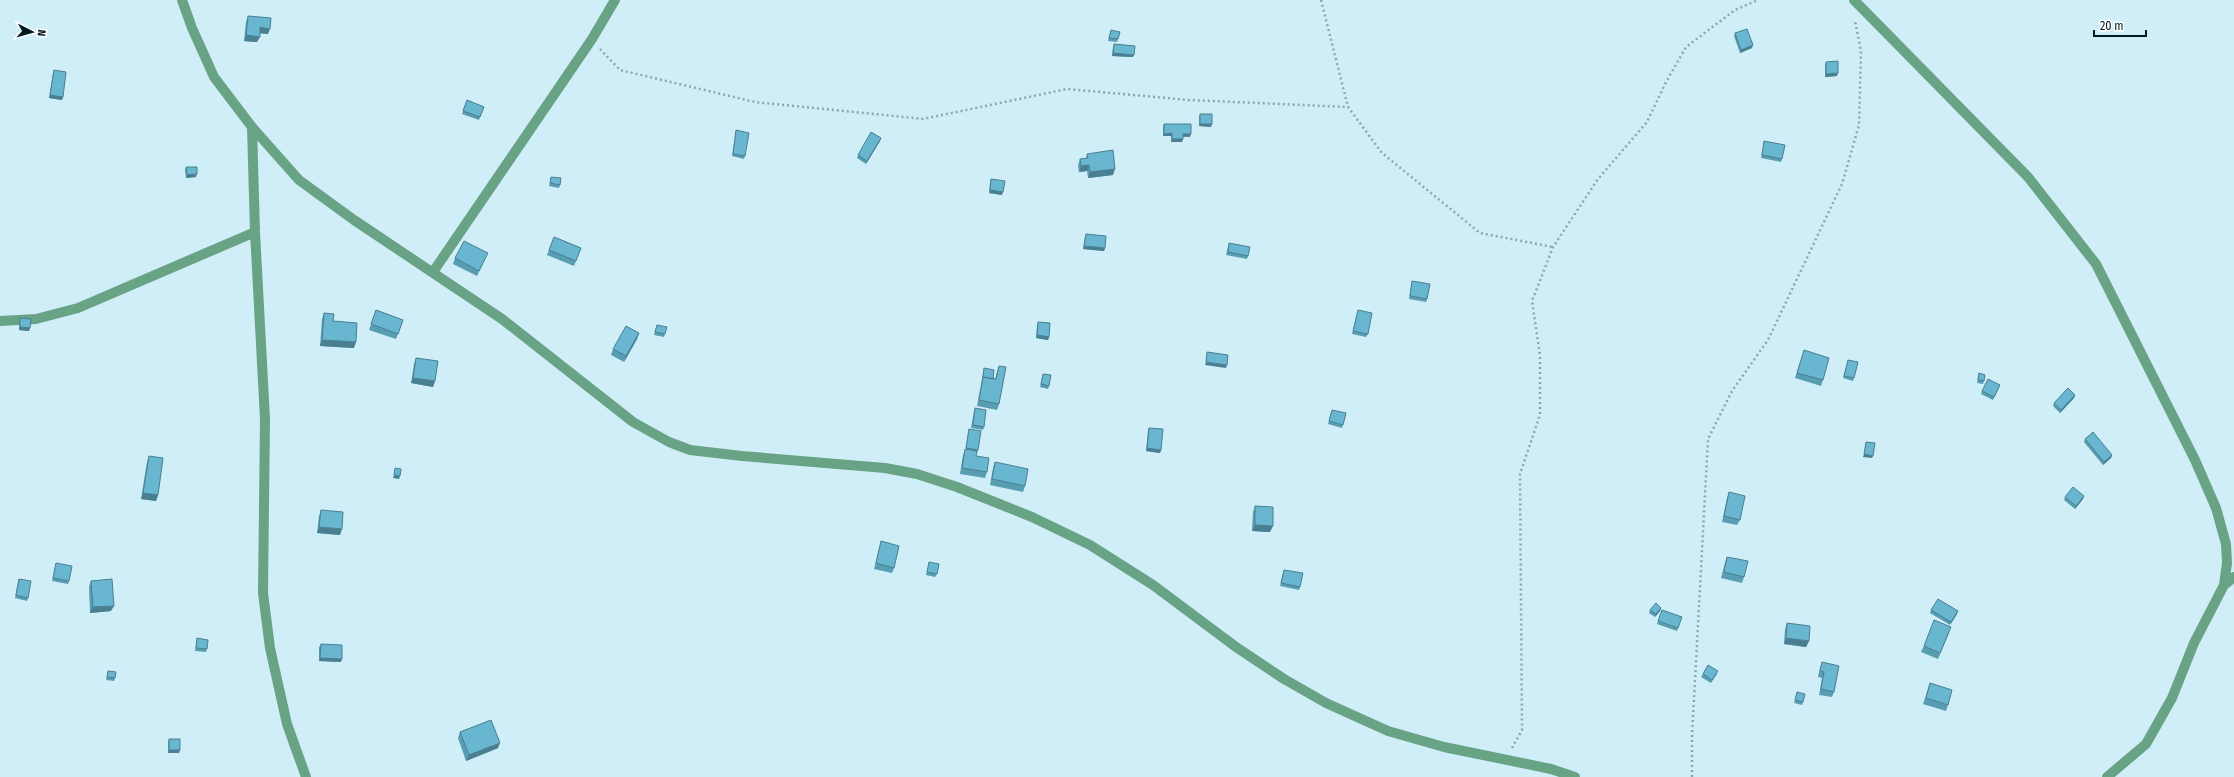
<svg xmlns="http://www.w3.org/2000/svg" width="2234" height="777" font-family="'Fira Sans Condensed',sans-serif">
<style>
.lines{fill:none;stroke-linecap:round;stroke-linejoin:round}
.path{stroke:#8ba7b0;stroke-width:2.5;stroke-dasharray:2 3;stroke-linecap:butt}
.street{stroke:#69a385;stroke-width:10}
.wall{fill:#599db2}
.shaded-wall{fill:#497f91}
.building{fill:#68b6cf;stroke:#497f91}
</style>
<rect width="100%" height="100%" fill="#d0eef8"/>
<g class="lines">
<!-- path -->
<path class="path" d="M1321 0 1348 107
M600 49 620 70 755 102 923 119 1067 89 1189 100 1348 107 1382 153 1480 233 1553 247
M1512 748 1522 730 1520 474 1540 415V355L1532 301 1553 247 1598 179 1647 122 1666 82 1686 47 1735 10 1758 0
M1692 777V736L1708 439 1732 391 1768 340 1842 184 1859 125 1861 51 1855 21"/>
<!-- street -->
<path class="street" d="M182 0 192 28 214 77 252 127 299 180 354 220 502 319 633 422 669 442 690 450 742 456 885 468 917 474 957 487 1032 517 1090 545 1153 585 1236 647 1284 679 1326 703 1388 731 1444 747 1551 769 1575 777
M1854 0 2028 177 2096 264 2195 460 2216 508 2226 544 2227 563 2224 585
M252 127 255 232 265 419 263 593 270 648 287 724 306 777
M433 272 592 39 615 0
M0 321 36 319 78 308 255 232
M2107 777 2146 744 2172 698 2194 643 2224 585 2234 577"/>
</g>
<!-- wall -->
<path class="wall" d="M248 16 268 34 260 33 257 42 244 41 246 22Z
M1111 30 1118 39 1117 42 1108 41Z
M1735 33 1752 48 1740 53 1734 36Z
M1114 44 1133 57 1112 56 1113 47Z
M1826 62 1837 76 1825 77V65Z
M54 70 63 97 62 100 49 98 53 73Z
M467 100 484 107 479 120 462 114Z
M1200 114 1211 127 1199 126V117Z
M1164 124 1190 137H1183L1182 142H1171V136H1163V127Z
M736 130 745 156 744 159 732 156Z
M881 138 880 141 866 164 857 158 858 155Z
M1764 141 1782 159 1781 162 1761 158Z
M1087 154 1113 175 1088 178 1087 171 1079 172 1078 165 1080 159 1086 158Z
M186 167 196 177 186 178 185 170Z
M551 177 560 185 559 188 549 186Z
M991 179 1002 195 989 193 990 182Z
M1086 234 1105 248 1104 251 1083 249 1085 237Z
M554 237 581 248 574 266 547 255Z
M1229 243 1248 256 1247 259 1226 255Z
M455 258 485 259 477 276 453 264Z
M1412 281 1427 299 1426 302 1409 299Z
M376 310 403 320 396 339 369 330Z
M1358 310 1368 334 1366 337 1352 334Z
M324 313 333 321 354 348 320 346 322 319Z
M20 318 30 328 29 331 19 330V321Z
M1038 322 1049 337 1048 340 1036 338 1037 325Z
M656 328 665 334 664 337 654 335Z
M639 333 637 339 624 362 611 355 613 349Z
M1804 350 1823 380 1821 386 1795 378Z
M416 358 435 381 433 387 411 383 414 364Z
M1848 360 1854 378 1853 381 1843 378Z
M999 366V404L997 410 977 406 984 368 993 379H995L997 372Z
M1979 373 1984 381 1983 384 1977 383Z
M1043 374 1049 386 1048 389 1040 387Z
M1999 388 1993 400 1981 394 1982 391Z
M2075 395 2074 398 2060 413 2053 406 2054 403Z
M975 408 984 427 983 430 971 428 974 411Z
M1331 413H1346L1342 428 1328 424Z
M1149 428 1161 450 1160 453 1146 451 1148 430Z
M969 429 978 450 976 456 987 472 985 478 960 474 963 455 966 449 968 432Z
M2085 439 2112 455 2111 458 2103 465 2084 442Z
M149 456 158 495 156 501 141 499 147 462Z
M995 462 1025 486 1023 492 990 485 993 468Z
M1729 492 1740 520 1737 525 1722 522 1727 498Z
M2065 497 2083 499 2075 509 2064 500Z
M1255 506 1270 532 1252 531 1253 512Z
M321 510 340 535 317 533 319 516Z
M881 541 894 568 892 573 874 569Z
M1727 557 1744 577 1742 583 1721 578 1725 563Z
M929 562 937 574 935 577 926 575Z
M56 563 69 581 68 584 52 581Z
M1284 570 1300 587 1299 590 1280 586Z
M19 579 28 598 27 601 15 598 18 582Z
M91 581 111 611 90 613 89 587Z
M1661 608 1660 611 1655 617 1649 613 1650 610Z
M1931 610 1957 614 1950 625 1930 613Z
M1658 621 1678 628 1677 631 1657 624Z
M1787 623 1809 641 1806 647 1784 644 1785 629Z
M1949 633 1938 659 1921 652 1924 646Z
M197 638 207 649 206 652 195 651Z
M321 644 341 662 319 661V647Z
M1822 662 1834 692 1832 697 1819 695 1822 678 1818 677 1820 668Z
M108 671 115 678 114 681 106 680Z
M1703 674H1717L1711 683 1701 677Z
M1930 683 1948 705 1946 711 1923 704Z
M1797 692 1803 702 1802 705 1794 703Z
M460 732 498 748 466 761 458 738Z
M169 739 179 753H168V742Z"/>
<!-- shaded-wall -->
<path class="shaded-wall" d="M260 27 270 29 268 34 258 33Z
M246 35 260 37 257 42 244 41Z
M1753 45 1752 48 1740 53 1741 50Z
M1113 53 1134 55 1133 57 1112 56Z
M1838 73 1837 76 1825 77 1826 74Z
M50 95 63 97 62 100 49 98Z
M1200 124H1212L1211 127 1199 126Z
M1172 133 1171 136H1163L1164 134Z
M1183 134H1191L1190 137 1182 136Z
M881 138 880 141 866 164 867 161Z
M1172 139H1183L1182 142H1171Z
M1089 165 1087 171 1079 172 1081 166Z
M1115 169 1113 175 1088 178 1090 172Z
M197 174 196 177 186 178 187 175Z
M990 190 1003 192 1002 195 989 193Z
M1084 246 1105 248 1104 251 1083 249Z
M20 327 30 328 29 331 19 330Z
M639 333 637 339 624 362 626 356Z
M1037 335 1049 337 1048 340 1036 338Z
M322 340 356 342 354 348 320 346Z
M1206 362 1227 365 1226 368 1205 365Z
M413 378 435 381 433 387 411 383Z
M2075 395 2074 398 2060 413 2061 410Z
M1147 448 1161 450 1160 453 1146 451Z
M1864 454 1873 456 1872 458 1863 457Z
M2112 455 2111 458 2103 465 2104 462Z
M394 475 400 476 399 479 393 478Z
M143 493 158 495 156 501 141 499Z
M2084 496 2083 499 2075 509 2076 506Z
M1255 525 1273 526 1270 532 1252 531Z
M319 527 342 529 340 535 317 533Z
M114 606 111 611 90 613 93 607Z
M1661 608 1660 611 1655 617 1656 614Z
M1958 611 1957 614 1950 625 1951 622Z
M1786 638 1809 641 1806 647 1784 644Z
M320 658 342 659 341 662 319 661Z
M500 743 498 748 466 761 469 755Z
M169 750H180L179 753H168Z"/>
<!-- building -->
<path class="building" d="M248 16 271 18 270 29 260 27V37L246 35Z
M1747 29 1753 45 1741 50 1735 33Z
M1111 30 1120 32 1118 39 1109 38Z
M1114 44 1135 46 1134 55 1113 53Z
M1838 61V73L1826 74V62Z
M54 70 66 72 63 97 50 95Z
M467 100 484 107 480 117 463 111Z
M1200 114H1212V124H1200Z
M1164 124H1191V134H1183V139H1172V133L1164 134Z
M736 130 749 133 745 156 733 154Z
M871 132 881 138 867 161 858 155Z
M1764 141 1785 145 1782 159 1762 155Z
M1113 150 1115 169 1090 172 1089 165 1081 166 1080 159 1088 158 1087 154Z
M186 167H197V174L187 175Z
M551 177 561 178 560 185 550 183Z
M991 179 1005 181 1003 192 990 190Z
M1086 234 1106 236 1105 248 1084 246Z
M554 237 581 248 576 261 549 250Z
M464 241 488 253 479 271 455 258Z
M1229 243 1250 247 1248 256 1228 252Z
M1412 281 1430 284 1427 299 1410 296Z
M376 310 403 320 398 334 371 324Z
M1358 310 1372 313 1368 334 1353 331Z
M324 313 334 314 333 321 357 323 356 342 322 340Z
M20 318 31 319 30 328 20 327Z
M1038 322 1050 323 1049 337 1037 335Z
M657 325 667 327 665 334 655 332Z
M626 326 639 333 626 356 613 349Z
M1804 350 1829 358 1823 380 1797 373Z
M1207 352 1228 355 1227 365 1206 362Z
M416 358 438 361 435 381 413 378Z
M1848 360 1858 362 1854 378 1844 376Z
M999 366 1006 367 999 404 979 400 983 377 996 379Z
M984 368 994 370 993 379 983 377Z
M1979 373 1985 375 1984 381 1978 380Z
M1043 374 1051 375 1049 386 1041 384Z
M1988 379 2000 385 1994 397 1982 391Z
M2068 388 2075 395 2061 410 2054 403Z
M975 408 986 410 984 427 973 425Z
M1332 410 1346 413 1343 425 1329 421Z
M1149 428 1163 429 1161 450 1147 448Z
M969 429 981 431 978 450 966 448Z
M2093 432 2112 455 2104 462 2085 439Z
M1866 442 1875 443 1873 456 1864 454Z
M965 449 977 451 976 456 989 458 987 472 962 468Z
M149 456 163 458 158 495 143 493Z
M995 462 1028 469 1025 486 992 479Z
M395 468 401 469 400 476 394 475Z
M2073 487 2084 496 2076 506 2065 497Z
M1729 492 1745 496 1740 520 1724 516Z
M1255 506 1273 507V526L1255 525Z
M321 510 343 512 342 529 319 527Z
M881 541 899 546 894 568 876 563Z
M1727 557 1748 561 1744 577 1724 572Z
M929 562 939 564 937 574 927 572Z
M56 563 72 566 69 581 53 578Z
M1284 570 1303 573 1300 587 1281 583Z
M19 579 31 581 28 598 16 595Z
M112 579 114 606 93 607 91 581Z
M1938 599 1958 611 1951 622 1931 610Z
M1656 603 1661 608 1656 614 1650 610Z
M1662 610 1682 617 1678 628 1658 621Z
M1934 620 1951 627 1940 653 1924 646Z
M1787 623 1810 626 1809 641 1786 638Z
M197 638 208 640 207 649 196 648Z
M321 644 342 645V659L320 658Z
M1822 662 1839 666 1834 692 1821 689 1824 672 1820 671Z
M1708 665 1718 671 1712 680 1703 674Z
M108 671 116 672 115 678 107 677Z
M1930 683 1952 690 1948 705 1926 698Z
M1797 692 1805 694 1803 702 1795 700Z
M491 720 500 743 469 755 460 732Z
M169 739H180V750H169Z"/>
<!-- north arrow -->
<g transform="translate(32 32) rotate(96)" stroke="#ffffff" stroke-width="3" paint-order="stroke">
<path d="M0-3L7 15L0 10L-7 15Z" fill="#01181f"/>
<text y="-6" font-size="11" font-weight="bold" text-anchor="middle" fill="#01181f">N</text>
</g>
<!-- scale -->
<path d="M2094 30v6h52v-6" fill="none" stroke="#01181f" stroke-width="2"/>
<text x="2100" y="30" font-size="12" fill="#01181f" stroke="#ffffff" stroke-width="3" paint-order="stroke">20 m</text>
</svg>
